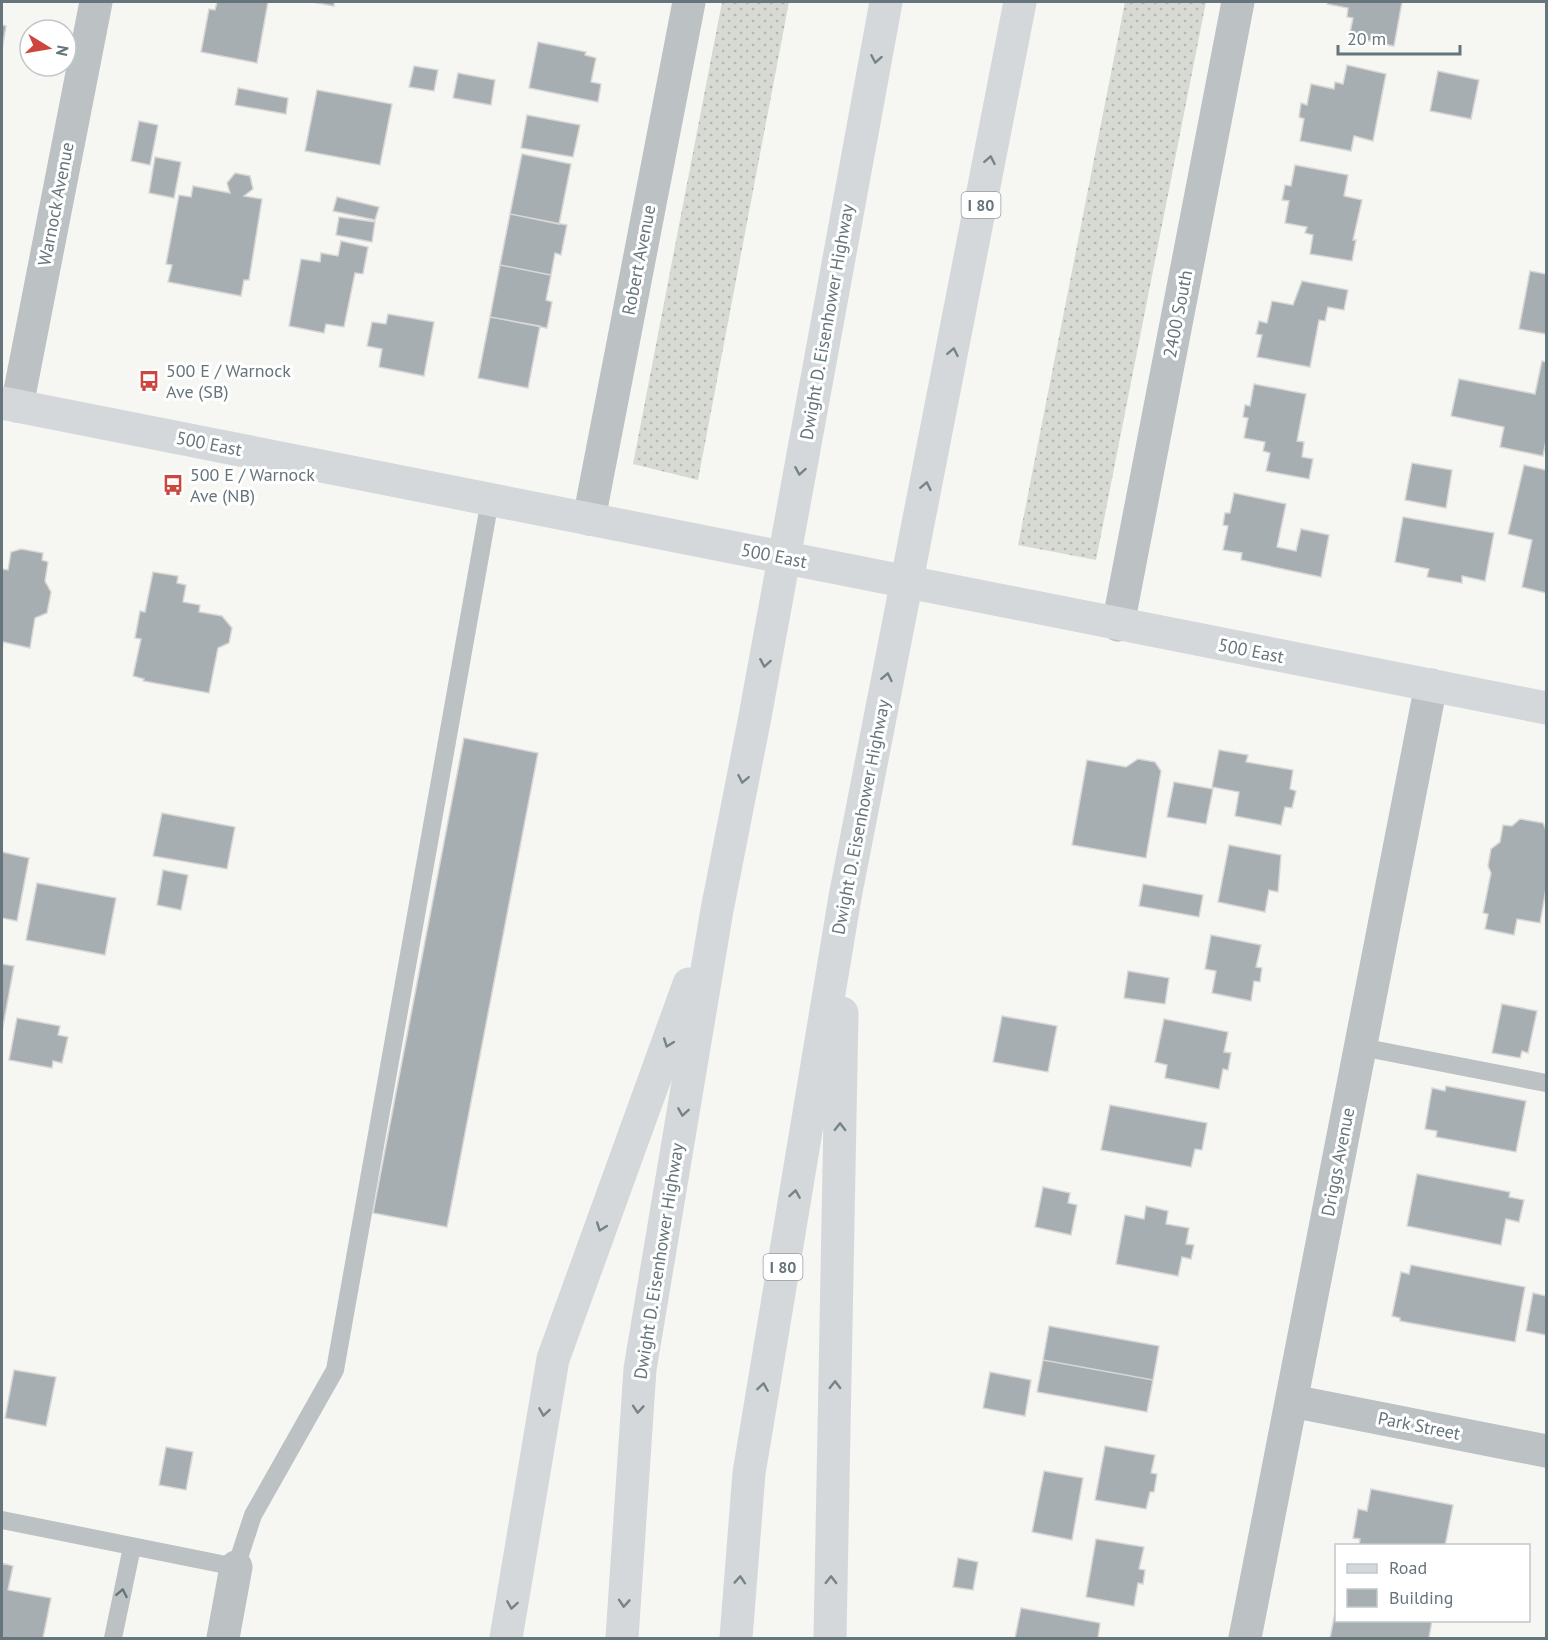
<svg xmlns="http://www.w3.org/2000/svg" width="1548" height="1640" font-family="'PT Sans',sans-serif">
<style>
.grass{fill:url(#grass-dots)}
.building{fill:#a6aeb2;stroke:#d8d7d6;stroke-width:1.5}
.lines{fill:none;stroke-linecap:round;stroke-linejoin:round}
.lane{stroke:#bcc1c3;stroke-width:18}
.street{stroke:#bcc1c3;stroke-width:33}
.secondary{stroke:#d4d8da;stroke-width:33}
.highway{stroke:#d4d8da;stroke-width:33}
.oneway{stroke:#768489}
.oneway2{stroke:#65757b}
.labels{text-anchor:middle;stroke-width:6;stroke-linejoin:round;paint-order:stroke}
.shield{fill:#fff;stroke:#939ea3;stroke-width:1.5}
.shield-label{font-size:16px;font-weight:bold;fill:#65757b}
.street-label{font-size:18px;fill:#65757b;stroke:#fff}
.poi-label{font-size:18px;fill:#65757b;stroke:#fff;text-anchor:start}
</style>
<defs>
<pattern id="grass-dots" width="8" height="8" patternUnits="userSpaceOnUse" patternTransform="scale(1.5)"><rect width="8" height="8" fill="#d7dad3"/><path d="M2 2h.1M6 6h.1" fill="none" stroke="#b2b5b0" stroke-width="1.8" stroke-linecap="round"/></pattern>
</defs>
<rect width="100%" height="100%" fill="#f6f6f3"/>
<!-- grass -->
<path class="grass" d="M722 2H789L698 480 633 464Z
M1125 2H1206L1096 560 1018 545Z"/>
<!-- building -->
<path class="building" d="M217 2H268L257 63 201 52 209 9 215 10Z
M312 2H334V6Z
M1328 2H1402L1394 46 1349 37 1353 18 1347 17 1348 8 1327 4Z
M2 25 6 26 2 50Z
M538 42 586 52 585 55 596 58 591 82 601 84 598 102 529 88Z
M1347 65 1386 74 1373 141 1354 136 1351 151 1300 141 1304 119 1299 117 1301 103 1307 105 1311 84 1334 89 1335 82 1343 84Z
M414 66 438 70 434 91 409 87Z
M1438 71 1479 80 1471 119 1430 111Z
M458 73 495 80 491 105 453 98Z
M238 88 288 98 286 114 235 105Z
M317 90 392 104 380 165 305 151Z
M527 115 580 125 573 157 521 148Z
M139 121 158 125 150 165 131 161Z
M522 154 571 164 559 224 510 214Z
M155 157 181 162 174 198 149 193Z
M1295 165 1348 175 1344 196 1362 200 1353 240H1356L1352 261 1310 254 1313 235 1305 233 1307 227 1285 223 1289 201 1282 200 1285 185 1291 186Z
M235 173 250 176 253 189 244 196 262 199 249 280H244L241 296 168 282 172 265 166 264 179 195 191 197 193 186 230 193 227 183Z
M337 197 379 207 375 220 333 211Z
M510 214 567 225 561 255 555 253 551 275 500 265Z
M339 217 375 222 372 242 336 235Z
M341 241 368 247 363 274 355 273 344 327 326 324 324 333 289 326 301 259 320 262 321 253 338 256Z
M500 265 551 275 546 300 552 302 547 328 490 317Z
M1530 271 1546 274V334L1519 329Z
M1302 281 1348 290 1344 310 1328 307 1325 321 1319 320 1310 367 1257 357 1262 335 1256 334 1259 321 1267 323 1272 301 1293 305Z
M388 314 434 322 424 376 379 367 382 349 367 346 372 322 386 324Z
M490 317 540 326 528 388 478 378Z
M1542 361 1546 362V441L1543 456 1500 447 1504 427 1451 416 1459 379 1535 394Z
M1254 384 1306 394 1297 441 1304 442 1302 457 1313 459 1309 479 1266 471 1270 453 1263 451 1265 442 1244 438 1248 418 1243 417 1245 405 1250 406Z
M1412 463 1452 470 1446 508 1405 500Z
M1524 465 1546 470V593L1522 587 1532 540 1508 534Z
M1234 493 1286 504 1277 547 1296 551 1301 529 1329 535 1321 577 1241 560 1242 553 1223 550 1228 526 1223 525 1225 513H1230Z
M1403 517 1494 533 1485 581 1462 576V583L1427 577 1429 569 1395 562Z
M21 549 43 553 42 560 48 562 45 581 51 592 47 613 35 618 30 648 3 642 2 652V569L8 570 11 552Z
M153 572 178 576 177 583 186 585 183 602 200 605 199 612 222 616 232 628 229 643 218 648 209 693 143 681 144 679 133 676 141 639 135 638 140 611 145 612Z
M464 738 538 753 447 1227 373 1213Z
M1219 750 1248 755 1246 762 1293 770 1290 789 1296 791 1292 808 1285 807 1281 825 1235 816 1239 792 1212 787Z
M1138 759 1155 762 1161 771 1146 858 1072 845 1087 760 1126 767Z
M1174 782 1213 789 1206 824 1167 817Z
M162 813 235 827 227 869 153 856Z
M1520 819 1543 823 1546 830V889L1540 923 1517 919 1514 935 1485 929 1488 914 1483 913 1491 873 1488 866 1491 849 1500 842 1503 825 1512 826Z
M1229 845 1281 855 1278 892 1269 890 1265 912 1218 902Z
M2 852 29 858 17 921 2 918Z
M163 870 188 875 181 910 157 905Z
M37 883 116 898 105 955 26 940Z
M1143 884 1203 895 1199 917 1139 906Z
M1211 935 1261 945 1256 967 1262 968 1260 982 1254 981 1251 1001 1212 993 1216 971 1205 969Z
M2 964 14 966 2 1032Z
M1128 971 1169 978 1165 1004 1124 998Z
M1502 1004 1537 1011 1528 1053 1522 1051 1520 1058 1492 1053Z
M1002 1016 1057 1026 1048 1072 993 1062Z
M17 1018 60 1026 58 1035 68 1037 62 1063 53 1061 52 1068 9 1060Z
M1164 1019 1228 1032 1224 1052 1231 1053 1228 1070 1223 1069 1219 1089 1165 1078 1167 1065 1155 1062Z
M1446 1086 1526 1101 1516 1152 1436 1137 1437 1131 1425 1129 1432 1088 1445 1091Z
M1110 1105 1207 1123 1202 1150 1195 1149 1191 1167 1101 1150Z
M1417 1174 1510 1192 1509 1197 1524 1200 1519 1222 1506 1219 1501 1245 1407 1226Z
M1043 1187 1070 1193 1068 1203 1077 1205 1071 1235 1035 1227Z
M1146 1206 1168 1211 1166 1224 1189 1228 1186 1244 1194 1245 1191 1259 1182 1257 1178 1276 1116 1264 1125 1215 1144 1219Z
M1411 1265 1525 1287 1515 1342 1400 1321V1318L1392 1316 1401 1272 1409 1274Z
M1533 1293 1546 1296V1335L1526 1331Z
M1049 1326 1159 1346 1153 1380 1043 1360Z
M1043 1360 1153 1380 1147 1412 1037 1392Z
M14 1370 56 1377 46 1426 5 1418Z
M990 1372 1031 1380 1025 1416 983 1408Z
M1105 1446 1155 1455 1151 1473 1157 1474 1154 1492H1150L1146 1509 1095 1500Z
M166 1447 193 1452 186 1490 159 1485Z
M1044 1471 1083 1478 1072 1540 1032 1532Z
M1371 1489 1453 1505 1445 1546H1359L1360 1539 1353 1538 1358 1509 1367 1511Z
M1096 1539 1144 1547 1139 1569 1145 1570 1143 1584 1138 1583 1134 1606 1086 1597Z
M958 1558 978 1562 973 1590 953 1587Z
M2 1563 13 1566 8 1590 51 1598 43 1638H2Z
M1021 1608 1100 1623 1098 1638H1015Z
M1336 1608V1620H1432L1429 1638H1330Z"/>
<g class="lines">
<!-- lane -->
<path class="lane" d="M1361 1047 1546 1083
M2 1520 236 1567 253 1515 335 1370 490 500
M113 1638 132 1547"/>
<!-- street -->
<path class="street" d="M17 406 96 2
M589 519 689 2
M1118 625 1238 2
M1292 1401 1546 1451
M223 1638 236 1567
M1245 1638 1431 685"/>
<!-- secondary -->
<path class="secondary" d="M2 403 1546 708"/>
<!-- highway -->
<path class="highway" d="M506 1638 553 1359 689 984
M622 1638 640 1369 717 910 754 722 886 2
M736 1638 749 1473 845 897 1020 2
M830 1638 842 1013"/>
</g>
<!-- one-way arrows -->
<defs><path id="oneway-chevron" d="M-2-3.5L2.5 0L-2 3.5" fill="none" stroke-width="1.6" stroke-linecap="round" stroke-linejoin="round" transform="scale(1.5)"/></defs>
<g class="oneway">
<use href="#oneway-chevron" transform="translate(876 59) rotate(100)"/>
<use href="#oneway-chevron" transform="translate(990 160) rotate(-79)"/>
<use href="#oneway-chevron" transform="translate(953 352) rotate(-79)"/>
<use href="#oneway-chevron" transform="translate(800 471) rotate(100)"/>
<use href="#oneway-chevron" transform="translate(926 486) rotate(-78)"/>
<use href="#oneway-chevron" transform="translate(765 663) rotate(100)"/>
<use href="#oneway-chevron" transform="translate(887 677) rotate(-78)"/>
<use href="#oneway-chevron" transform="translate(743 779) rotate(101)"/>
<use href="#oneway-chevron" transform="translate(668 1043) rotate(110)"/>
<use href="#oneway-chevron" transform="translate(683 1112) rotate(99)"/>
<use href="#oneway-chevron" transform="translate(840 1127) rotate(-89)"/>
<use href="#oneway-chevron" transform="translate(795 1194) rotate(-81)"/>
<use href="#oneway-chevron" transform="translate(601 1227) rotate(110)"/>
<use href="#oneway-chevron" transform="translate(835 1385) rotate(-89)"/>
<use href="#oneway-chevron" transform="translate(763 1387) rotate(-81)"/>
<use href="#oneway-chevron" transform="translate(638 1409) rotate(94)"/>
<use href="#oneway-chevron" transform="translate(544 1412) rotate(99)"/>
<use href="#oneway-chevron" transform="translate(740 1580) rotate(-86)"/>
<use href="#oneway-chevron" transform="translate(831 1580) rotate(-89)"/>
<use href="#oneway-chevron" transform="translate(624 1603) rotate(94)"/>
<use href="#oneway-chevron" transform="translate(512 1605) rotate(99)"/>
</g>
<use class="oneway2" href="#oneway-chevron" transform="translate(122 1593) rotate(-79)"/>
<!-- icons -->
<defs>
<symbol id="bus-bare" viewBox="-9 -9 18 18"><path d="M-5-6H5V4H4V6H2V4H-2V6H-4V4H-5ZM-3.5-4V0h7V-4ZM-3.5 1.2v1.5H-2V1.2ZM2 1.2v1.5H3.5V1.2Z" fill="#cd453c" stroke="#fff" stroke-width="2.5" paint-order="stroke"/></symbol>
</defs>
<g fill-rule="evenodd">
<use href="#bus-bare" x="134" y="366" width="30" height="30"/>
<use href="#bus-bare" x="158" y="470" width="30" height="30"/>
</g>
<g class="labels">
<!-- shield labels -->
<g class="shield">
<rect x="961.5" y="192" width="39" height="26" rx="4.5"/>
<rect x="763.5" y="1254" width="39" height="26" rx="4.5"/>
</g>
<g class="shield-label">
<text x="981" y="211">I 80</text>
<text x="783" y="1273">I 80</text>
</g>
<!-- street labels -->
<g class="street-label">
<text transform="translate(56 204) rotate(-79)" y="6">Warnock Avenue</text>
<text transform="translate(639 260) rotate(-79)" y="6">Robert Avenue</text>
<text transform="translate(1178 314) rotate(-79)" y="6">2400 South</text>
<text transform="translate(827 322) rotate(-80)" y="6">Dwight D. Eisenhower Highway</text>
<text transform="translate(209 444) rotate(11)" y="6">500 East</text>
<text transform="translate(774 556) rotate(11)" y="6">500 East</text>
<text transform="translate(1251 651) rotate(11)" y="6">500 East</text>
<text transform="translate(861 817) rotate(-79)" y="6">Dwight D. Eisenhower Highway</text>
<text transform="translate(1338 1162) rotate(-79)" y="6">Driggs Avenue</text>
<text transform="translate(659 1261) rotate(-81)" y="6">Dwight D. Eisenhower Highway</text>
<text transform="translate(1419 1426) rotate(11)" y="6">Park Street</text>
</g>
<!-- poi labels -->
<g class="poi-label">
<text x="166" y="377">500 E / Warnock<tspan x="166" dy="21">Ave (SB)</tspan></text>
<text x="190" y="481">500 E / Warnock<tspan x="190" dy="21">Ave (NB)</tspan></text>
</g>
</g>
<!-- border -->
<rect width="1548" height="1640" fill="none" stroke="#65757b" stroke-width="6"/>
<!-- legend -->
<rect x="1335" y="1544" width="195" height="78" fill="#ffffff" stroke="#c1c8ca" stroke-width="1.5"/>
<rect x="1347" y="1564" width="30" height="9" fill="#d4d8da" stroke="#c1c8ca" stroke-width="1.5"/>
<text x="1389" y="1574" font-size="18" fill="#65757b">Road</text>
<rect x="1347" y="1589" width="30" height="18" fill="#a6aeb2" stroke="#c1c8ca" stroke-width="1.5"/>
<text x="1389" y="1604" font-size="18" fill="#65757b">Building</text>
<!-- north arrow -->
<g transform="translate(48 48) rotate(101)"><circle r="28" fill="#ffffff" stroke="#c1c8ca" stroke-width="1.5"/>
<path d="M0-4.5L10 22L0 15L-10 22Z" fill="#cd453c"/>
<text y="-9" font-size="16" font-weight="bold" text-anchor="middle" fill="#65757b">N</text>
</g>
<!-- scale -->
<path d="M1338 45v9h122v-9" fill="none" stroke="#65757b" stroke-width="3"/>
<text x="1347" y="45" font-size="18" fill="#65757b" stroke="#ffffff" stroke-width="4.5" paint-order="stroke">20 m</text>
</svg>
